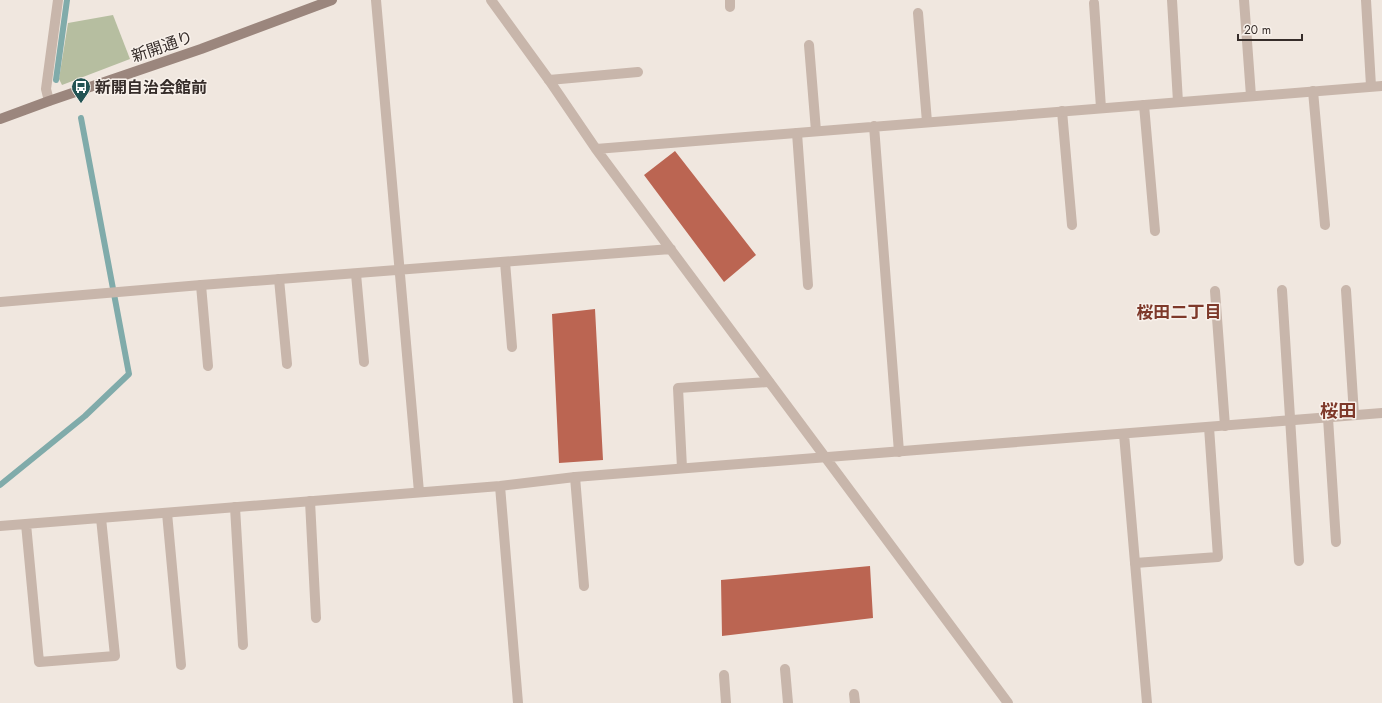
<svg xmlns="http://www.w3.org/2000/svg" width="1382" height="703" font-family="Jost,'Noto Sans JP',sans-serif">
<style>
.green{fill:#b6bea0}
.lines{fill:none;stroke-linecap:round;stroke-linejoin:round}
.stream{stroke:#80abaa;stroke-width:6}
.building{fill:#bb6552}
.lane{stroke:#c8b6ab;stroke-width:10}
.street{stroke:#c8b6ab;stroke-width:10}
.secondary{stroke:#9b867d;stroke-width:10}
.labels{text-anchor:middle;stroke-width:3;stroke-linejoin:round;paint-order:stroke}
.street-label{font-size:16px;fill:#362d2a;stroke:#f8f1eb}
.poi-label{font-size:16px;font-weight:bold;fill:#362d2a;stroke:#f8f1eb;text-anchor:start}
.neighbourhood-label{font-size:17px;font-weight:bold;fill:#7e392a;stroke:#f8f1eb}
.quarter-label{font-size:18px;font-weight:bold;fill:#7e392a;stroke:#f8f1eb}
</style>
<rect width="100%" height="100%" fill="#f0e7df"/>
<!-- green -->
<path class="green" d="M113 15 130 59 62 85 59 79 68 23Z"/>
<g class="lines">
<!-- stream -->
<path class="stream" d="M56 80 67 0
M0 485 85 416 129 374 81 118"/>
</g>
<!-- building -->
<path class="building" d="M675 151 756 255 724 282 644 175Z
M595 309 603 460 559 463 552 314Z
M870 566 873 618 722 636 721 580Z"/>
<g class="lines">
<!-- lane -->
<path class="lane" d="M730 0V7
M1172 0 1178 102
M1244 0 1251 96
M1366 0 1371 86
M1094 3 1101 108
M918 13 927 122
M809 45 816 131
M549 80 638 72
M1313 91 1325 225
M1144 105 1155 231
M1062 111 1072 225
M797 133 808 285
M505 262 512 347
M356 274 364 362
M279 279 287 364
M201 285 208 366
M1282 290 1299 561
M1346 290 1354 415
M1215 291 1225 426
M1328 418 1336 542
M682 468 678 388 769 382
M575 477 584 586
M310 501 316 618
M235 507 243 645
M167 513 181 665
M1135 563 1218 557 1209 427
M785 669 788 703
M724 675 726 703
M854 694 855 703"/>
<!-- street -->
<path class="street" d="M376 0 419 492
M491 0 549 80 596 149 1008 703
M49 101 46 89 58 0
M874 126 899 452
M596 149 1382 86
M0 302 201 285 671 249
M1124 434 1147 703
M500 486 518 703
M26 524 39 662 115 656 101 518
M0 526 500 486 575 477 1382 413"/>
<!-- secondary -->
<path class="secondary" d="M0 119 49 101 201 49 332 0"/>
</g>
<!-- icons -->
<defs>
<symbol id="bus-pin" viewBox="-11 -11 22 30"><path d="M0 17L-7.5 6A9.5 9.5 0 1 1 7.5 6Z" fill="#235454" stroke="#f8f1eb"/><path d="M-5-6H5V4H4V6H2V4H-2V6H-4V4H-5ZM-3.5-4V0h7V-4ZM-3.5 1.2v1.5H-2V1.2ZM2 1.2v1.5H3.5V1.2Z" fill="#fff"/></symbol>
</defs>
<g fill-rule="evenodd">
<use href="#bus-pin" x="70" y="76" width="22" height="30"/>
</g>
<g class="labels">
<!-- street labels -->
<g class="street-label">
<text transform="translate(162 46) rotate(-19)" y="6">新開通り</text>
</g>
<!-- poi labels -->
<g class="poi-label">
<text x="95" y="93">新開自治会館前</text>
</g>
<!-- neighbourhood labels -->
<g class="neighbourhood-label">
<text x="1179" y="318">桜田二丁目</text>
</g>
<!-- quarter labels -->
<g class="quarter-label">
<text x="1338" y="417">桜田</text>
</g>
</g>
<!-- scale -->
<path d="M1238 34v6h64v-6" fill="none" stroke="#362d2a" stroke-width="2"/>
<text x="1244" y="34" font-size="12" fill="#362d2a" stroke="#f8f1eb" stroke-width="3" paint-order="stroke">20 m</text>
</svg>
